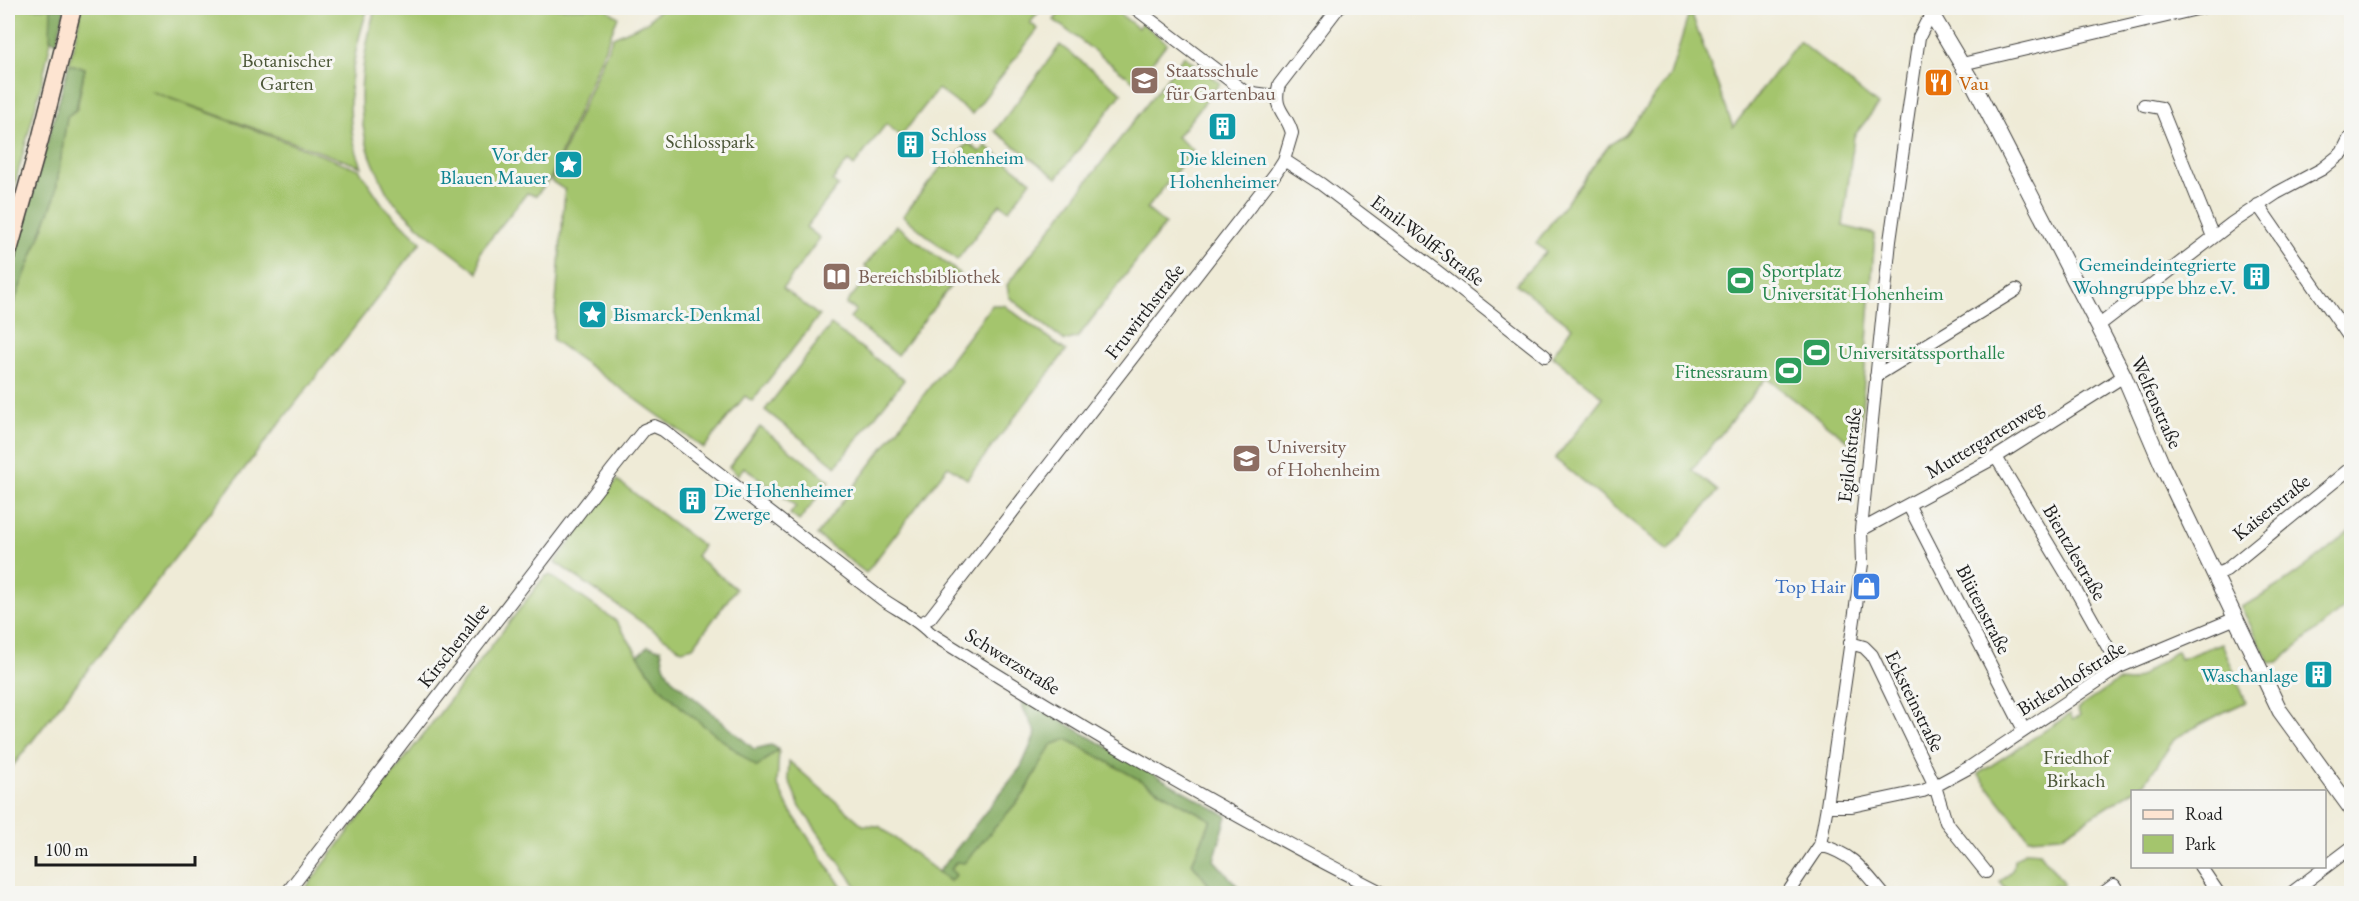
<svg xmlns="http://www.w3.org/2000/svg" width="2359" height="901" font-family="'EB Garamond',serif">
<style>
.green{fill:#a4c56d;stroke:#607044;stroke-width:1.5}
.forest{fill:#83aa60;stroke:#50633e;stroke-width:1.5}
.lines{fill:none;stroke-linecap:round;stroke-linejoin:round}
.minor-casing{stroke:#3c3b38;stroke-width:14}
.tertiary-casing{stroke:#3c3b38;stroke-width:17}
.secondary-casing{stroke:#3c3b38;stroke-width:19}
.minor{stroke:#fff;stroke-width:12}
.tertiary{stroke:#fff;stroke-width:15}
.secondary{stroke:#fde4d1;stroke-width:16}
.labels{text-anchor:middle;stroke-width:6;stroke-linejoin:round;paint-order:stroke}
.park-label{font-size:20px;fill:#4c5738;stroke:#f6f6f2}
.education-label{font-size:20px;fill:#785e54;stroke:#f6f6f2;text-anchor:start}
.food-label{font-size:20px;fill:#c56008;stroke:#f6f6f2;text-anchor:start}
.culture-label{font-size:20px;fill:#0d838f;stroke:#f6f6f2;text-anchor:start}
.street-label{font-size:20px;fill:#1c1c1c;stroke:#f6f6f2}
.leisure-label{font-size:20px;fill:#27864d;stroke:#f6f6f2;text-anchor:start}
.shop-label{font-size:20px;fill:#366cbe;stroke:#f6f6f2;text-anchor:end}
</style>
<rect width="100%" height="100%" fill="#f6f6f2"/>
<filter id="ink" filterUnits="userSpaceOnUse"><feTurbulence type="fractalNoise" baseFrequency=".0167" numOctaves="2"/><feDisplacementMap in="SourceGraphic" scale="12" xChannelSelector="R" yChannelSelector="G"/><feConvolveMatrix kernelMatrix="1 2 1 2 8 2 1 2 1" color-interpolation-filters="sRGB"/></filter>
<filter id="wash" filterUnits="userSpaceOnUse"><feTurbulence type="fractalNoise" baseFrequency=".008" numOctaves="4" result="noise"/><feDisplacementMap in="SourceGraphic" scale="24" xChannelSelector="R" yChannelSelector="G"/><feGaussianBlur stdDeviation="1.35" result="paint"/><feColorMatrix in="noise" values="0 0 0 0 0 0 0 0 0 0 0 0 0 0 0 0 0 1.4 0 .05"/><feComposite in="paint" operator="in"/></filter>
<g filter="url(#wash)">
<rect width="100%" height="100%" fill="#efebd7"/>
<!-- green -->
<path class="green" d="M8 8H58L42 82 8 210Z
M82 8H368C351 58 340 116 362 167L150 91 359 169 383 205 421 242 8 772V318L55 197 67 117 77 109 85 68 69 64Z
M375 8H605L618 17 551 177 536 196 527 193 480 252 478 273C448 249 412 225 388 194 384 188 381 180 378 173 351 120 361 63 375 8Z
M661 8H1042L1030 23 1038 29 972 114 938 89 901 136 886 124 854 166 848 161 832 181 838 186 806 227 820 238 783 288 819 316 752 401 745 396 704 448 553 340 565 190 551 181 613 37 647 22Z
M1063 8H1112L1138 28 1142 23 1167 43 1136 83 1054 20Z
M1690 10 1733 127 1799 41 1878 105 1854 136 1843 226 1875 234 1859 449 1766 378 1692 470 1718 491 1668 551 1555 459 1603 397 1552 356 1572 327 1516 284 1546 252 1536 243 1609 145 1625 135 1670 76Z
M1060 45 1122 93 1057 178 995 131Z
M1184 56 1220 83 1177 137 1193 150 1147 209 1165 224 1078 337 1065 341 1009 297 1007 285Z
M968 143 980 152 986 146 1031 181 1009 210 1000 204 957 260 903 216 942 166 946 168Z
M896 225 960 274 897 355 850 318 856 310 846 304 871 272 865 266Z
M992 305H1004L1066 351 967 479 948 466 866 573 817 535Z
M831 325 904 380 836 466 765 410Z
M760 427 830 481 799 521 790 514 796 506 744 467 738 475 729 467Z
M617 480 703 546 696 556 736 589 693 647 682 650 555 562Z
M2351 530V602L2278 662 2270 663 2241 607C2282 588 2317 558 2351 530Z
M550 575 616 621 658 685 757 767 779 749 777 784 789 809 846 893 301 894 541 581 546 576Z
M2222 643 2246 702 2224 712 2175 738 2145 783 2061 836 2028 838 1978 774 2070 714 2073 720 2080 715 2077 709 2118 681 2131 682 2177 651 2180 659Z
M1067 739 1211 820 1192 863 1215 893H861L800 807 788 778 789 761 863 825 879 826 950 881 951 870 956 862 996 826 1024 794 1051 745Z
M2026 851 2040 852 2064 884 2061 887 2056 885 2042 893H2009L2000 882 2013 869 2014 860Z"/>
<!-- forest -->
<path class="forest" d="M51 8H65L57 42 50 39Z
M69 64 85 68 76 109 67 117 55 197 8 318V272L32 198Z
M648 646 661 649 664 665 671 678 754 749 771 745 779 749 757 767 684 710 658 685 638 655Z
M1022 698 1227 816 1214 860 1241 890 1238 893H1215L1192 863 1211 820 1067 739 1051 745 1024 794 964 863 956 862 951 870 956 875 950 881 938 872 1021 767 1036 733 1023 708Z"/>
</g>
<g filter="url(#ink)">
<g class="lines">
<defs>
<path id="minor" d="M1135 8 1245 92 1276 96
M1962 64 2201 8
M2144 105 2161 108 2213 237
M1284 160 1321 184 1438 272 1545 356
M2258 205 2352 341
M2098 326 2232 223 2277 193 2322 169 2342 153 2349 139
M1876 376 2016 290
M1996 457 2070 580 2119 667
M1909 506 2024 730
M1861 530 1996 457 2124 376
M2215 575 2226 570 2352 467
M921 623 930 618 1275 174 1284 160 1292 133C1287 113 1272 110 1279 85L1338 8
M1850 643 1864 647 1872 655 1935 786 1946 822 1986 872
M1827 806H1852L1923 791 1935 786 1970 767 2119 667 2236 618
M1820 845C1853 854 1862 869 1883 894
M2200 866 2219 894
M286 894 612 470 644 430 654 426 663 430 882 599C898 610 917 619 930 633 1078 726 1229 815 1385 894
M1787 894 1820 845 1827 806 1862 564 1861 530 1890 241 1919 37 1926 23 1934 17
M2102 894 2114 885 2120 894
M2290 894 2352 847"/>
<path id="tertiary" d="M1928 8 1975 87 2124 376 2163 467 2280 711 2352 810"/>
<path id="secondary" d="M8 254 40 140 73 8"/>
</defs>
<!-- minor casing -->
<use href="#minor" class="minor-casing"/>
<!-- tertiary casing -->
<use href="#tertiary" class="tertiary-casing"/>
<!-- secondary casing -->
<use href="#secondary" class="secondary-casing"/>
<!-- minor -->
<use href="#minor" class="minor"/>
<!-- tertiary -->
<use href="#tertiary" class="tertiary"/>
<!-- secondary -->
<use href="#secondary" class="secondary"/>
</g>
</g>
<!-- icons -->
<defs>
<symbol id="university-square" viewBox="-11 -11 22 22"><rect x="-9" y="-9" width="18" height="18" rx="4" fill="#8d6e63" stroke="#f6f6f2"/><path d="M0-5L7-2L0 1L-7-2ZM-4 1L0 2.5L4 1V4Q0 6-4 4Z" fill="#fff"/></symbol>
<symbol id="restaurant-square" viewBox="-11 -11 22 22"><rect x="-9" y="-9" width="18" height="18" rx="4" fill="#e8710a" stroke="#f6f6f2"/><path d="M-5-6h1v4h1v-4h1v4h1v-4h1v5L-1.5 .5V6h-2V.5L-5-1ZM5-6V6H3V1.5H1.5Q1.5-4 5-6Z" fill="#fff"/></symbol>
<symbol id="building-square" viewBox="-11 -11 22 22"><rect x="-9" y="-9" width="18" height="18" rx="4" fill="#0f9aa8" stroke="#f6f6f2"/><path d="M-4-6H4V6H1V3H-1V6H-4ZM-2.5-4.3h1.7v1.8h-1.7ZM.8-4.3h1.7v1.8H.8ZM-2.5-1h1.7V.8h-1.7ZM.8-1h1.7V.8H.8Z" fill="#fff"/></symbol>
<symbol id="sight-square" viewBox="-11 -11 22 22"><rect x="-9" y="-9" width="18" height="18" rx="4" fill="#0f9aa8" stroke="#f6f6f2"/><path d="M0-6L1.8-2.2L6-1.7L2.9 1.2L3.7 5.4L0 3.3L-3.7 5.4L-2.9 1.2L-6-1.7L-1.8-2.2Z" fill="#fff"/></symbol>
<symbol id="library-square" viewBox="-11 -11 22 22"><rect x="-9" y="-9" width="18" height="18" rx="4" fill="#8d6e63" stroke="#f6f6f2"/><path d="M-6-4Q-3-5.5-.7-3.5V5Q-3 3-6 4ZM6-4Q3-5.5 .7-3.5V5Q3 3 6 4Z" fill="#fff"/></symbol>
<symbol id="stadium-square" viewBox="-11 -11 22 22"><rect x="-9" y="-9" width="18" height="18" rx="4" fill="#2e9e5b" stroke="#f6f6f2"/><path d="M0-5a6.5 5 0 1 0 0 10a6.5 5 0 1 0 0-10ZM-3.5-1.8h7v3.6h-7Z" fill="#fff"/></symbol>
<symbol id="shop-square" viewBox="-11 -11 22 22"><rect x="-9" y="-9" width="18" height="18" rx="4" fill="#3f7fe0" stroke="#f6f6f2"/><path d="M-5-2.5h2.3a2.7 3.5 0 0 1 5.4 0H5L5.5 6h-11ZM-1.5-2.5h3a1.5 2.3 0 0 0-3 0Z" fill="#fff"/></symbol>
</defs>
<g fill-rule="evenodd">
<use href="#university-square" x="1128" y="64" width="33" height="33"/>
<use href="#restaurant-square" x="1922" y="66" width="33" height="33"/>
<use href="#building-square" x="1206" y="110" width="33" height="33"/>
<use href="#building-square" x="894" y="128" width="33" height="33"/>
<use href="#sight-square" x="552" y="148" width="33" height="33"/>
<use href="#library-square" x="820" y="260" width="33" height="33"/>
<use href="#building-square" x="2240" y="260" width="33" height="33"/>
<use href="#stadium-square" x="1724" y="264" width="33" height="33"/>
<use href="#sight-square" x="576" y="298" width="33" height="33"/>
<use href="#stadium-square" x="1800" y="336" width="33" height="33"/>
<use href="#stadium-square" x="1772" y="354" width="33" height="33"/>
<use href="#university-square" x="1230" y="442" width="33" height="33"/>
<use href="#building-square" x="676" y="484" width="33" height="33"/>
<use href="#shop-square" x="1850" y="570" width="33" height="33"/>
<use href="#building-square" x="2302" y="658" width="33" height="33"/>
</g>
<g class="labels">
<!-- park labels -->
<g class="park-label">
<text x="287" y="67">Botanischer<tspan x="287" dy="23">Garten</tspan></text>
<text x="710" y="148">Schlosspark</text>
<text x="2076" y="764">Friedhof<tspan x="2076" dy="23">Birkach</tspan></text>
</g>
<!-- education labels -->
<g class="education-label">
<text x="1166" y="77">Staatsschule<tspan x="1166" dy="23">für Gartenbau</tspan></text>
<text x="858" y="283">Bereichsbibliothek</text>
<text x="1267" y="453">University<tspan x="1267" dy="23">of Hohenheim</tspan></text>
</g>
<!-- food labels -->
<g class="food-label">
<text x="1959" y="90">Vau</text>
</g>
<!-- culture labels -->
<g class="culture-label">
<text x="931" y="141">Schloss<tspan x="931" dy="23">Hohenheim</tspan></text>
<text x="548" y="161" text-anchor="end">Vor der<tspan x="548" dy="23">Blauen Mauer</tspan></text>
<text x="1223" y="165" text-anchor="middle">Die kleinen<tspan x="1223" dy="23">Hohenheimer</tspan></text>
<text x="2236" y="271" text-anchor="end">Gemeindeintegrierte<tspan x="2236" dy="23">Wohngruppe bhz e.V.</tspan></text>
<text x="613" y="321">Bismarck-Denkmal</text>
<text x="714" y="497">Die Hohenheimer<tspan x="714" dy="23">Zwerge</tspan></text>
<text x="2298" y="682" text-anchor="end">Waschanlage</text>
</g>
<!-- street labels -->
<g class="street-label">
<text transform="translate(1428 240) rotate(37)" y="7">Emil-Wolff-Straße</text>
<text transform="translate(1144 311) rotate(-52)" y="7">Fruwirthstraße</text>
<text transform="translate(2157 402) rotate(66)" y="7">Welfenstraße</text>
<text transform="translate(1984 439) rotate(-31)" y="7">Muttergartenweg</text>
<text transform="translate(1849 455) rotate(-84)" y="7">Egilolfstraße</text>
<text transform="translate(2271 507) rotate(-39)" y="7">Kaiserstraße</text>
<text transform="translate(2075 552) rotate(60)" y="7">Bientzlestraße</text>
<text transform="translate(1984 609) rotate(63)" y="7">Blütenstraße</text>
<text transform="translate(453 645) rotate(-52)" y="7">Kirschenallee</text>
<text transform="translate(1013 661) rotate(32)" y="7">Schwerzstraße</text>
<text transform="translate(2071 678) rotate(-32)" y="7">Birkenhofstraße</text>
<text transform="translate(1915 701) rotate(64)" y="7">Ecksteinstraße</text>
</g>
<!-- leisure labels -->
<g class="leisure-label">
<text x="1762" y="277">Sportplatz<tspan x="1762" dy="23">Universität Hohenheim</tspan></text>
<text x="1838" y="359">Universitätssporthalle</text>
<text x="1768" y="378" text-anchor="end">Fitnessraum</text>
</g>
<!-- shop labels -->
<g class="shop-label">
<text x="1846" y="593">Top Hair</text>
</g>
</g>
<!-- margin -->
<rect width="2359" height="901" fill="none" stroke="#f6f6f2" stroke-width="30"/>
<!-- legend -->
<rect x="2131" y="790" width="195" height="78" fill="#f6f6f2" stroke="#9f9f9c" stroke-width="1.5"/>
<rect x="2143" y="810" width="30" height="9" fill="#fde4d1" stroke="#9f9f9c" stroke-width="1.5"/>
<text x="2185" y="820" font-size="18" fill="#1c1c1c">Road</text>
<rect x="2143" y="835" width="30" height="18" fill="#a4c56d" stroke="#9f9f9c" stroke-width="1.5"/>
<text x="2185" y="850" font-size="18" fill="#1c1c1c">Park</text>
<!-- scale -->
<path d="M36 856v9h159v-9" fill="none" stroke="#1c1c1c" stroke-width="3"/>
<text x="45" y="856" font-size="18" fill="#1c1c1c" stroke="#f6f6f2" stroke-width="4.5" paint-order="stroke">100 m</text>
</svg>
